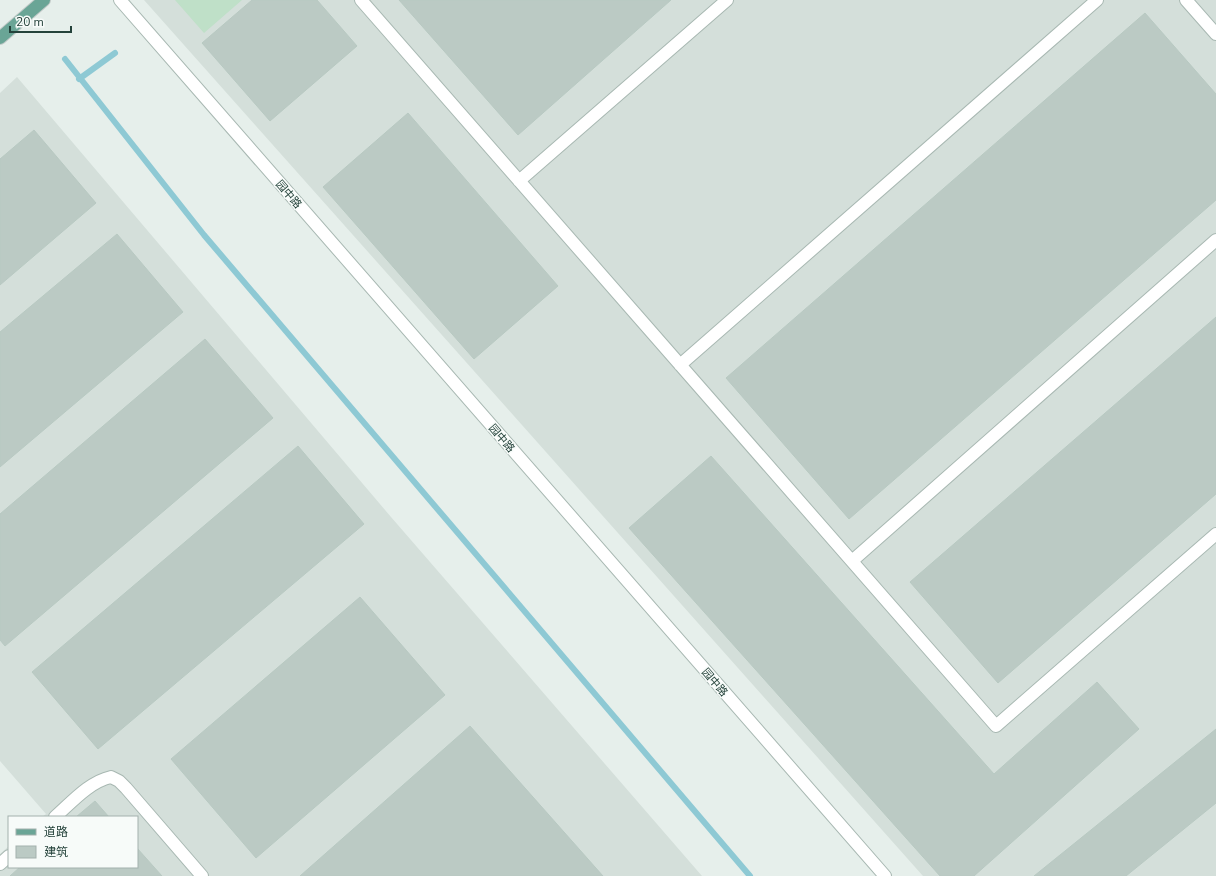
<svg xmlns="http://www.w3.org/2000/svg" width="1216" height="876" font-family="'Nunito Sans','Noto Sans SC',sans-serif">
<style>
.built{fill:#d4dfda}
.green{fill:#bfe0c8}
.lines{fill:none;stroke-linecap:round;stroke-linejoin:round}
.stream{stroke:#8ec9d4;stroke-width:6}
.building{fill:#bbcac4;stroke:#b8c9c2}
.minor-casing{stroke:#a8b8b2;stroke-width:14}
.major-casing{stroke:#c2cac8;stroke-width:14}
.minor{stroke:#fff;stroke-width:12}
.major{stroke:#6aa596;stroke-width:12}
.labels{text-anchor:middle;stroke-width:3;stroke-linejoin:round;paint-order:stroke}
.street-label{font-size:11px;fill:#24423a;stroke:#f7fbf9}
</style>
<rect width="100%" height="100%" fill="#e6efeb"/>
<!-- built -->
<path class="built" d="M144 0H1216V876H923Z
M17 77 391 517 702 876H0V854L9 846V867H137V817H42L46 814 0 761V93Z"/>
<!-- green -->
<path class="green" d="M175 0H242L204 33Z"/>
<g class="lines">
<!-- stream -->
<path class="stream" d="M65 59 204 235 750 876
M79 79 115 53"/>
</g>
<!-- building -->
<path class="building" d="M252 0H317L357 46 270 121 202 43Z
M399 0H671L518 135Z
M1145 13 1216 94V200L849 519 726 378Z
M408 113 558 286 474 359 323 187Z
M34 130 96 203 0 285V159Z
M117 234 183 312 0 467V332Z
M1216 317V494L998 683 910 582Z
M205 339 273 418 5 646 0 640V514Z
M298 446 364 524 98 749 32 672Z
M711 456 994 774 1097 682 1139 729 974 876H940L629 528Z
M360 597 445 695 256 858 171 759Z
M470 726 603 876H300Z
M1216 729V803L1126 876H1034Z
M95 801 109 817H76Z
M137 848 162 876H10L20 867H137Z"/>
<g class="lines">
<defs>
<path id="minor" d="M120 0 885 876
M361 0 996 726 1216 534
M1186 0 1216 34
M519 181 727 0
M680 365 1097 0
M852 561 1216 240
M55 817C72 802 89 782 111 777L119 781 126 788 202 876
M0 864 9 856"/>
<path id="major" d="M0 38 44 0"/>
</defs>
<!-- minor casing -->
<use href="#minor" class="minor-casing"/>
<!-- major casing -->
<use href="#major" class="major-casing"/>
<!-- minor -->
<use href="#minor" class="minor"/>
<!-- major -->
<use href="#major" class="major"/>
</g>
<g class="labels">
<!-- street labels -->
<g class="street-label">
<text transform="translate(289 194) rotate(49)" y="4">园中路</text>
<text transform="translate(502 438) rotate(49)" y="4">园中路</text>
<text transform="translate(715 682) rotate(49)" y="4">园中路</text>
</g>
</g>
<!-- legend -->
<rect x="8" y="816" width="130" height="52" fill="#f7fbf9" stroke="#a3b1ad"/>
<rect x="16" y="829" width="20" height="6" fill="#6aa596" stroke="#a3b1ad"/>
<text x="44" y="836" font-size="12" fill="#24423a">道路</text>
<rect x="16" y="846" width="20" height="12" fill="#bbcac4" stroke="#a3b1ad"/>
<text x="44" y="856" font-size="12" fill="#24423a">建筑</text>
<!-- scale -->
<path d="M10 26v6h61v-6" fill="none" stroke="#24423a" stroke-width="2"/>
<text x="16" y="26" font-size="12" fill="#24423a" stroke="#f7fbf9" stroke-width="3" paint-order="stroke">20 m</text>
</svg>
